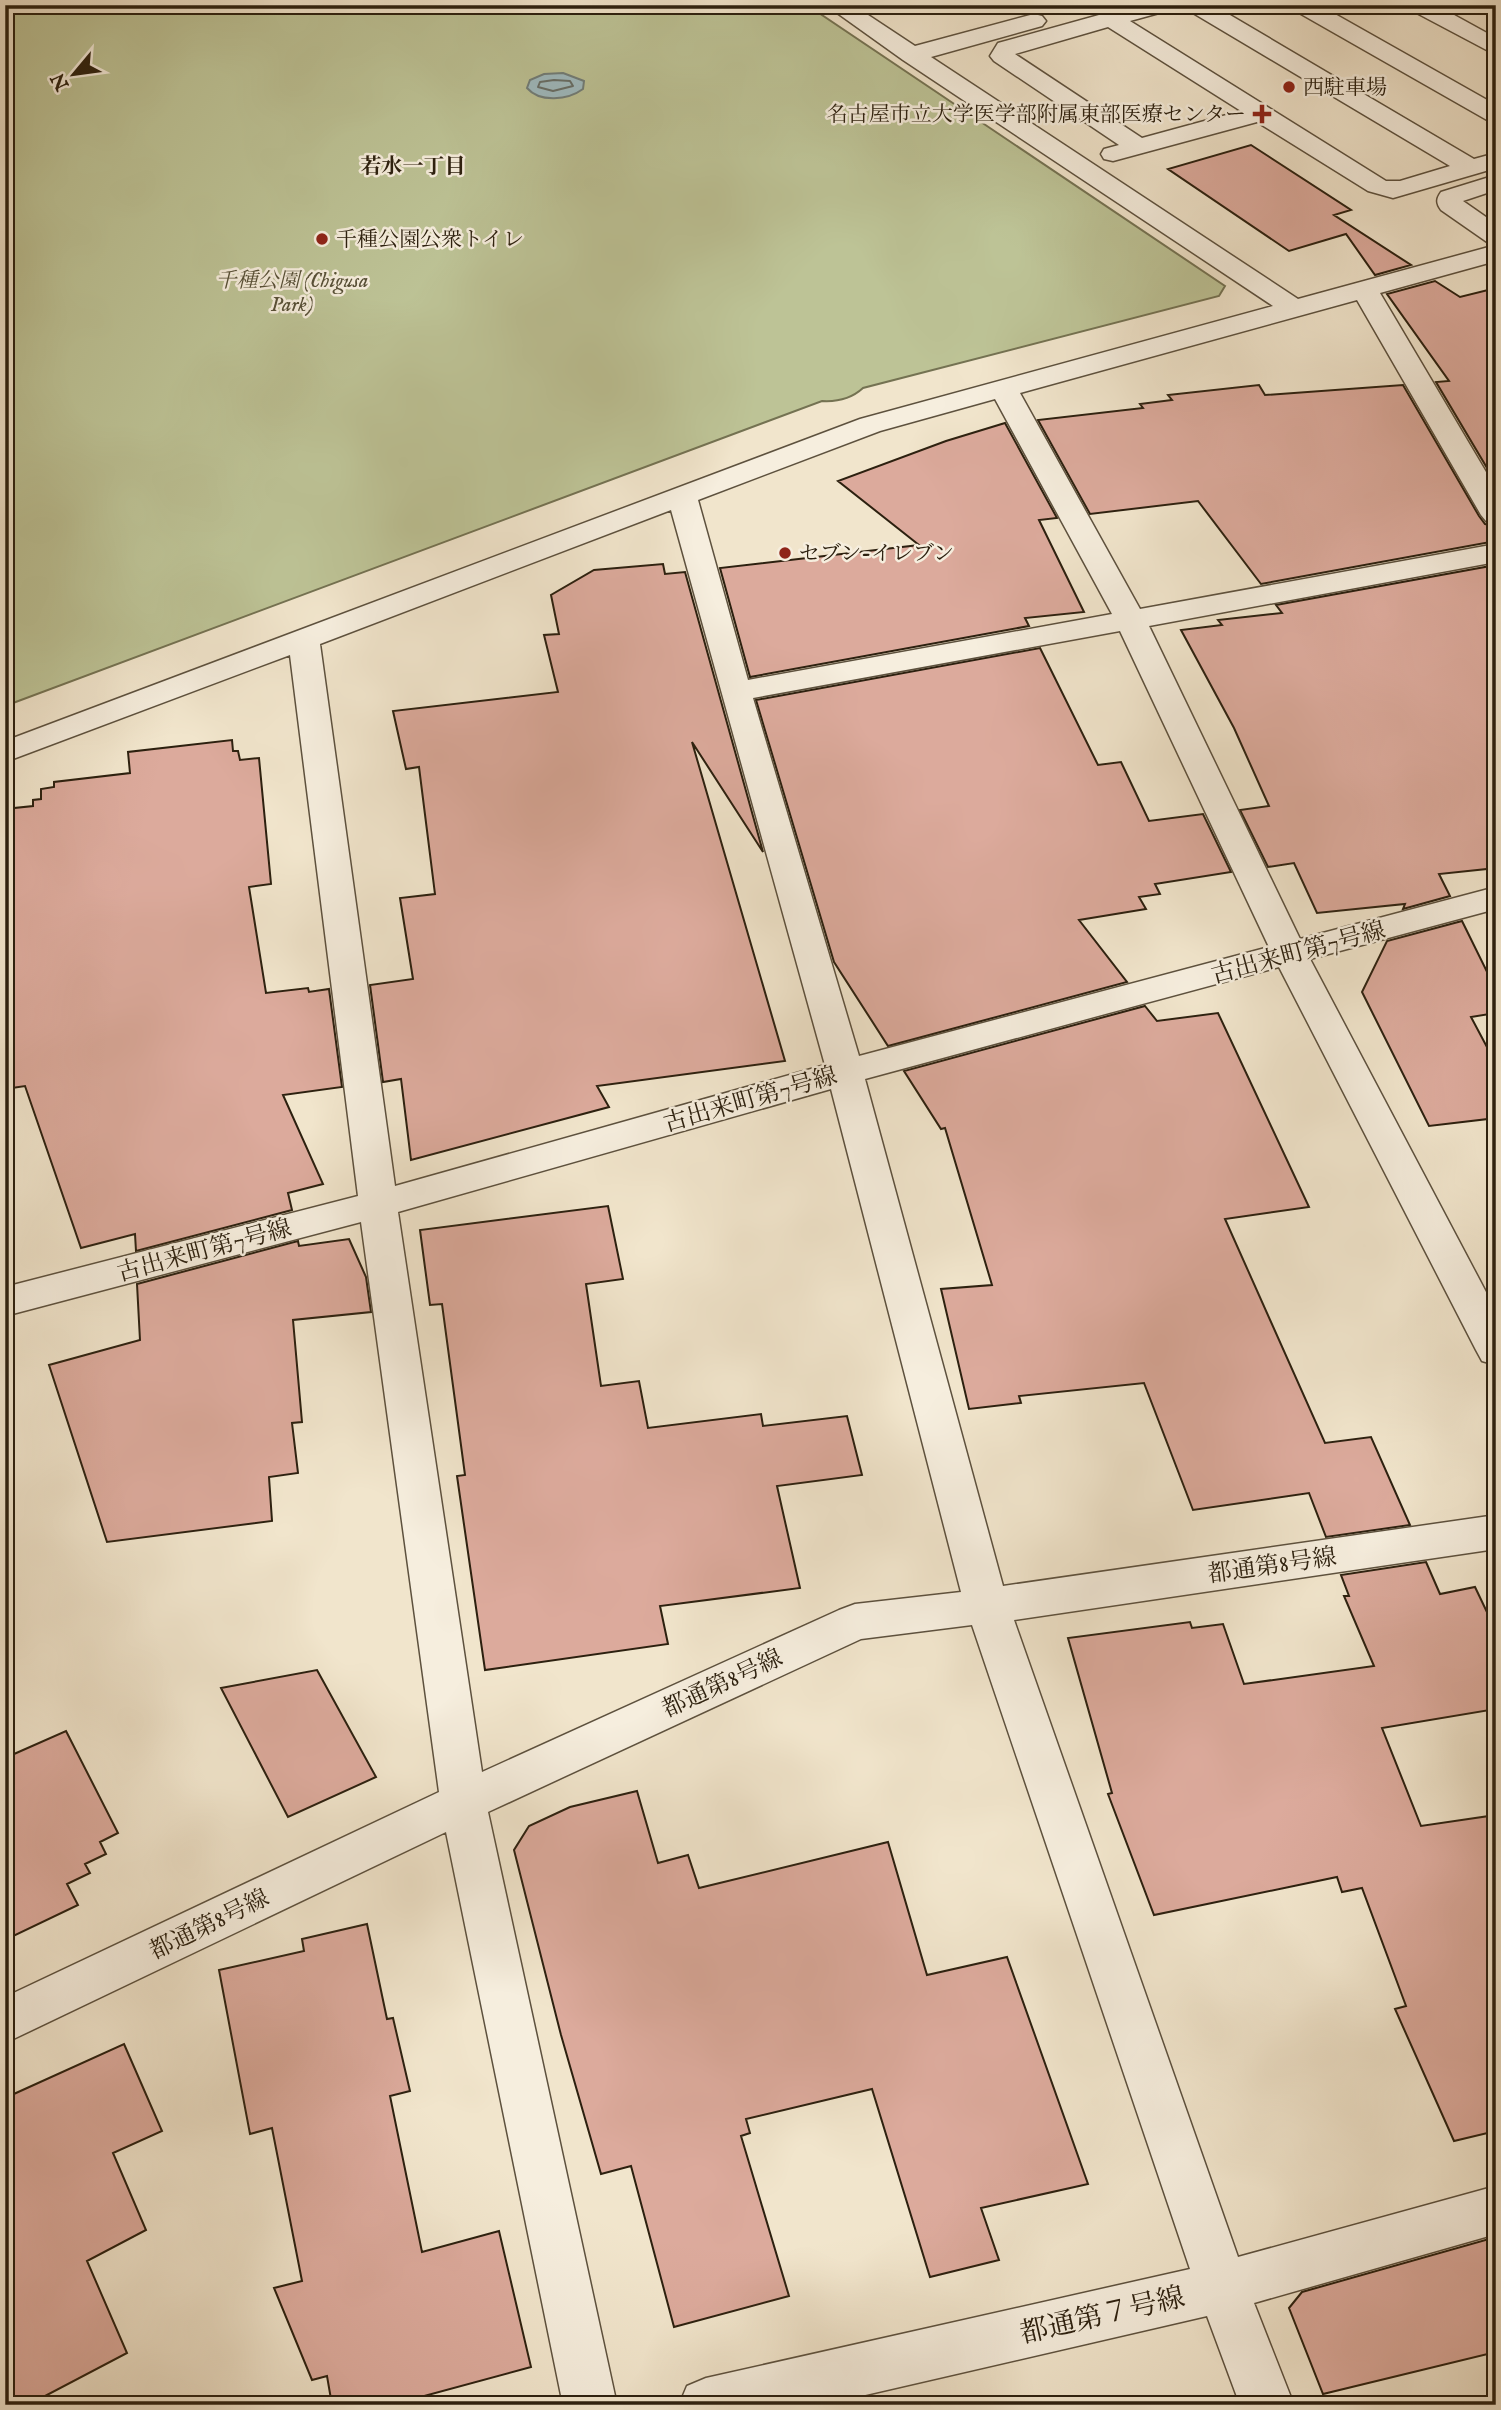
<svg xmlns="http://www.w3.org/2000/svg" width="1501" height="2410" font-family="'IM FELL English','Noto Serif JP',serif">
<style>
.green{fill:#bdc396;stroke:#747252;stroke-width:2}
.water{fill:#9fbcc2;stroke:#717e7a;stroke-width:2}
.lines{fill:none;stroke-linecap:round;stroke-linejoin:round}
.shore{stroke:#666e68;stroke-width:2}
.building{fill:#dcaa9c;stroke:#2c200f;stroke-width:2}
.minor-casing{stroke:#5d513e;stroke-width:3}
.minor{fill:#f6eede;fill-rule:evenodd}
.poi-dot{fill:#8f2418;stroke:#f6eede;stroke-width:2.5}
.labels{text-anchor:middle;stroke-width:5;stroke-linejoin:round;paint-order:stroke}
.far-poi-label{font-size:21px;fill:#2c200f;stroke:#f6eede;text-anchor:start}
.far-neighbourhood-label{font-size:21px;font-weight:bold;fill:#2c200f;stroke:#f6eede}
.far-park-label{font-size:21px;font-style:italic;fill:#585138;stroke:#f6eede}
.street-label{font-size:24px;fill:#2c200f;stroke:#f6eede}
.near-street-label{font-size:28px;fill:#2c200f;stroke:#f6eede}
</style>
<rect width="100%" height="100%" fill="#f1e5cc"/>
<filter id="stains"><feTurbulence type="fractalNoise" baseFrequency=".00286" numOctaves="4"/><feColorMatrix values="0 0 0 0 .2 0 0 0 0 .09 0 0 0 0 .02 0 0 0 .5 -.17"/></filter>
<radialGradient id="worn" r=".72"><stop offset=".6" stop-color="#630" stop-opacity="0"/><stop offset="1" stop-color="#630" stop-opacity=".3"/></radialGradient>
<!-- green -->
<path class="green" d="M5 5H807L1225 286 1219 296 863 388C851 399 838 402 822 401L5 706Z"/>
<!-- water -->
<path class="water" d="M563 73 584 81 583 89C568 100 540 103 527 88L530 80 544 74Z"/>
<g class="lines">
<!-- shore -->
<path class="shore" d="M554 80 570 81 573 86 553 91 538 87 540 82Z"/>
</g>
<!-- building -->
<path class="building" d="M1251 145 1351 210 1334 215 1411 265 1375 275 1346 234 1289 251 1168 169Z
M1435 281 1460 297 1496 288V483L1436 382 1449 381 1387 294Z
M1259 385 1265 395 1403 385 1479 516 1485 524 1496 526V541L1261 584 1198 501 1090 514 1038 420 1143 408 1140 404 1172 400 1168 395Z
M1005 423 1057 518 1039 520 1084 612 1025 618 1029 626 750 677 720 568 919 545 838 481 946 441Z
M663 564 665 574 685 572 763 852 692 742 785 1061 597 1086 609 1107 411 1160 401 1079 383 1082 370 985 413 979 400 898 435 894 419 767 406 769 393 711 558 692 544 635 559 634 551 595 594 570Z
M1496 565V868L1439 874 1450 896 1403 909 1405 904 1317 913 1294 863 1268 867 1240 810 1269 806 1234 728 1181 630 1222 625 1218 620 1282 613 1276 605Z
M1040 648 1098 765 1121 762 1149 821 1203 814 1231 872 1155 884 1160 894 1139 897 1146 909 1079 920 1127 982 888 1046 834 962 756 700Z
M232 740 233 751H238L240 760 259 758 271 884 249 887 266 993 308 988 309 992 329 989 342 1087 283 1095 323 1184 288 1193 292 1210 136 1251 135 1234 81 1248 25 1086 5 1089V809L33 806V800L41 799V789L54 787V782L130 773 128 752Z
M1462 921 1496 990V1013L1471 1017 1496 1064V1118L1429 1126 1362 992 1387 941Z
M1145 1006 1157 1021 1218 1013 1309 1207 1225 1219 1325 1443 1371 1437 1410 1525 1326 1537 1309 1493 1193 1510 1144 1383 1019 1396 1021 1403 969 1409 941 1289 992 1285 945 1128 941 1129 904 1071Z
M608 1206 623 1279 586 1284 601 1386 639 1381 648 1428 761 1414 763 1426 847 1416 862 1475 777 1486 800 1588 660 1606 668 1644 485 1670 457 1476 465 1475 442 1304 430 1305 420 1230Z
M349 1239 366 1277 371 1312 293 1320 302 1422 292 1423 298 1473 269 1477 272 1521 107 1542 49 1365 140 1340 137 1284 298 1241 299 1246Z
M1426 1562 1440 1594 1475 1587 1496 1631V1709L1382 1728 1421 1826 1496 1815V2131L1454 2141 1395 2009 1406 2006 1362 1888 1342 1892 1337 1877 1154 1915 1108 1794 1112 1793 1068 1638 1190 1622 1192 1628 1223 1624 1244 1684 1374 1666 1344 1596H1349L1341 1575Z
M317 1670 376 1777 288 1817 221 1688Z
M66 1731 118 1833 100 1842 106 1854 85 1864 90 1873 67 1884 78 1905 5 1940V1758Z
M637 1791 658 1863 688 1855 699 1888 888 1842 927 1975 1007 1957 1088 2184 981 2208 999 2260 930 2277 872 2089 746 2119 750 2133 741 2136 789 2296 674 2327 631 2166 601 2174 561 2035 514 1850 529 1826 570 1807Z
M367 1924 387 2019 393 2018 410 2091 390 2096 422 2252 499 2231 531 2367 391 2405H332L327 2376 312 2380 274 2288 302 2281 272 2128 250 2134 219 1970 304 1951 302 1939Z
M124 2044 162 2131 113 2153 146 2230 87 2261 127 2353 28 2405H5V2098Z
M1496 2237V2352L1323 2394 1289 2308 1302 2292Z"/>
<g class="lines">
<defs>
<path id="minor" d="M826 5H853L915 46 1034 14 1042 16 1046 21 1042 26 931 57 1298 299 1496 245V261L1380 293 1496 489V524L1486 521 1481 515 1357 300 1020 393 1140 609 1496 544V562L1149 626 1300 939 1496 887V909L1310 959 1496 1311V1365L1482 1361 1476 1350 1279 967 865 1079 1003 1586 1496 1515V1549L1014 1620 1238 2257 1496 2186V2234L1254 2303 1294 2405H1240L1207 2316 822 2405H679L687 2386 706 2378 1190 2269 972 1625 861 1639 488 1812 617 2405H563L446 1832 5 2043V1997L439 1792 361 1222 5 1316V1287L358 1196 290 655 5 762V741L860 419 1273 306 903 60ZM995 399 1112 614 748 680 698 500 880 431ZM671 510 825 1065 395 1186 320 644ZM1120 631 1269 947 859 1056 753 698ZM831 1089 961 1592 855 1604 839 1610 482 1772 398 1212Z
M1135 5H1173L1170 10 1130 21 1386 181H1400L1450 166 1188 10 1185 5H1213L1474 159 1496 153V168L1393 198 1368 191 1257 122 1113 161 1104 159 1101 154 1104 149 1119 145 994 61 990 56 998 43ZM1108 27 1241 111 1142 138 1015 54Z
M1291 5H1319L1496 105V122L1487 120 1294 10Z
M1408 5H1436L1496 38V55L1411 10Z
M1496 175V190L1463 201 1496 224V244L1487 242 1441 210C1436 203 1436 199 1441 192Z"/>
</defs>
<!-- minor casing -->
<use href="#minor" class="minor-casing"/>
<!-- minor -->
<use href="#minor" class="minor"/>
</g>
<!-- markers -->
<g class="poi-dot">
<circle cx="1289" cy="87" r="7"/>
<path d="M1258.5 103.5h7v7h7v7h-7v7h-7v-7h-7v-7h7z"/>
<circle cx="322" cy="239" r="7"/>
<circle cx="785" cy="553" r="7"/>
</g>
<g class="labels">
<!-- far-poi labels -->
<g class="far-poi-label">
<text x="1303" y="94">西駐車場</text>
<text x="1246" y="121" text-anchor="end">名古屋市立大学医学部附属東部医療センター</text>
<text x="336" y="246">千種公園公衆トイレ</text>
<text x="799" y="560">セブン-イレブン</text>
</g>
<!-- far-neighbourhood labels -->
<g class="far-neighbourhood-label">
<text x="413" y="173">若水一丁目</text>
</g>
<!-- far-park labels -->
<g class="far-park-label">
<text x="292" y="287">千種公園 (Chigusa<tspan x="292" dy="24">Park)</tspan></text>
</g>
<!-- street labels -->
<g class="street-label">
<text transform="translate(1298 952) rotate(-15)" y="8">古出来町第7号線</text>
<text transform="translate(750 1099) rotate(-16)" y="8">古出来町第7号線</text>
<text transform="translate(204 1250) rotate(-15)" y="8">古出来町第7号線</text>
<text transform="translate(1272 1565) rotate(-8)" y="8">都通第8号線</text>
<text transform="translate(722 1683) rotate(-25)" y="8">都通第8号線</text>
<text transform="translate(209 1924) rotate(-26)" y="8">都通第8号線</text>
</g>
<!-- near-street labels -->
<g class="near-street-label">
<text transform="translate(1102 2314) rotate(-13)" y="10">都通第７号線</text>
</g>
</g>
<!-- margin -->
<rect width="1501" height="2410" fill="none" stroke="#f1e5cc" stroke-width="28"/>
<rect x="7" y="7" width="1487" height="2396" fill="none" stroke="#2c200f" stroke-width="3.5"/>
<rect x="14" y="14" width="1473" height="2382" fill="none" stroke="#2c200f" stroke-width="2"/>
<!-- north arrow -->
<g transform="translate(74 74) rotate(241)" stroke="#f6eede" stroke-width="5" paint-order="stroke">
<path d="M0-5L12 26L0 18L-12 26Z" fill="#2c200f"/>
<text y="-10" font-size="19" font-weight="bold" text-anchor="middle" fill="#2c200f">N</text>
</g>
<rect width="100%" height="100%" filter="url(#stains)"/>
<rect width="100%" height="100%" fill="url(#worn)"/>
</svg>
